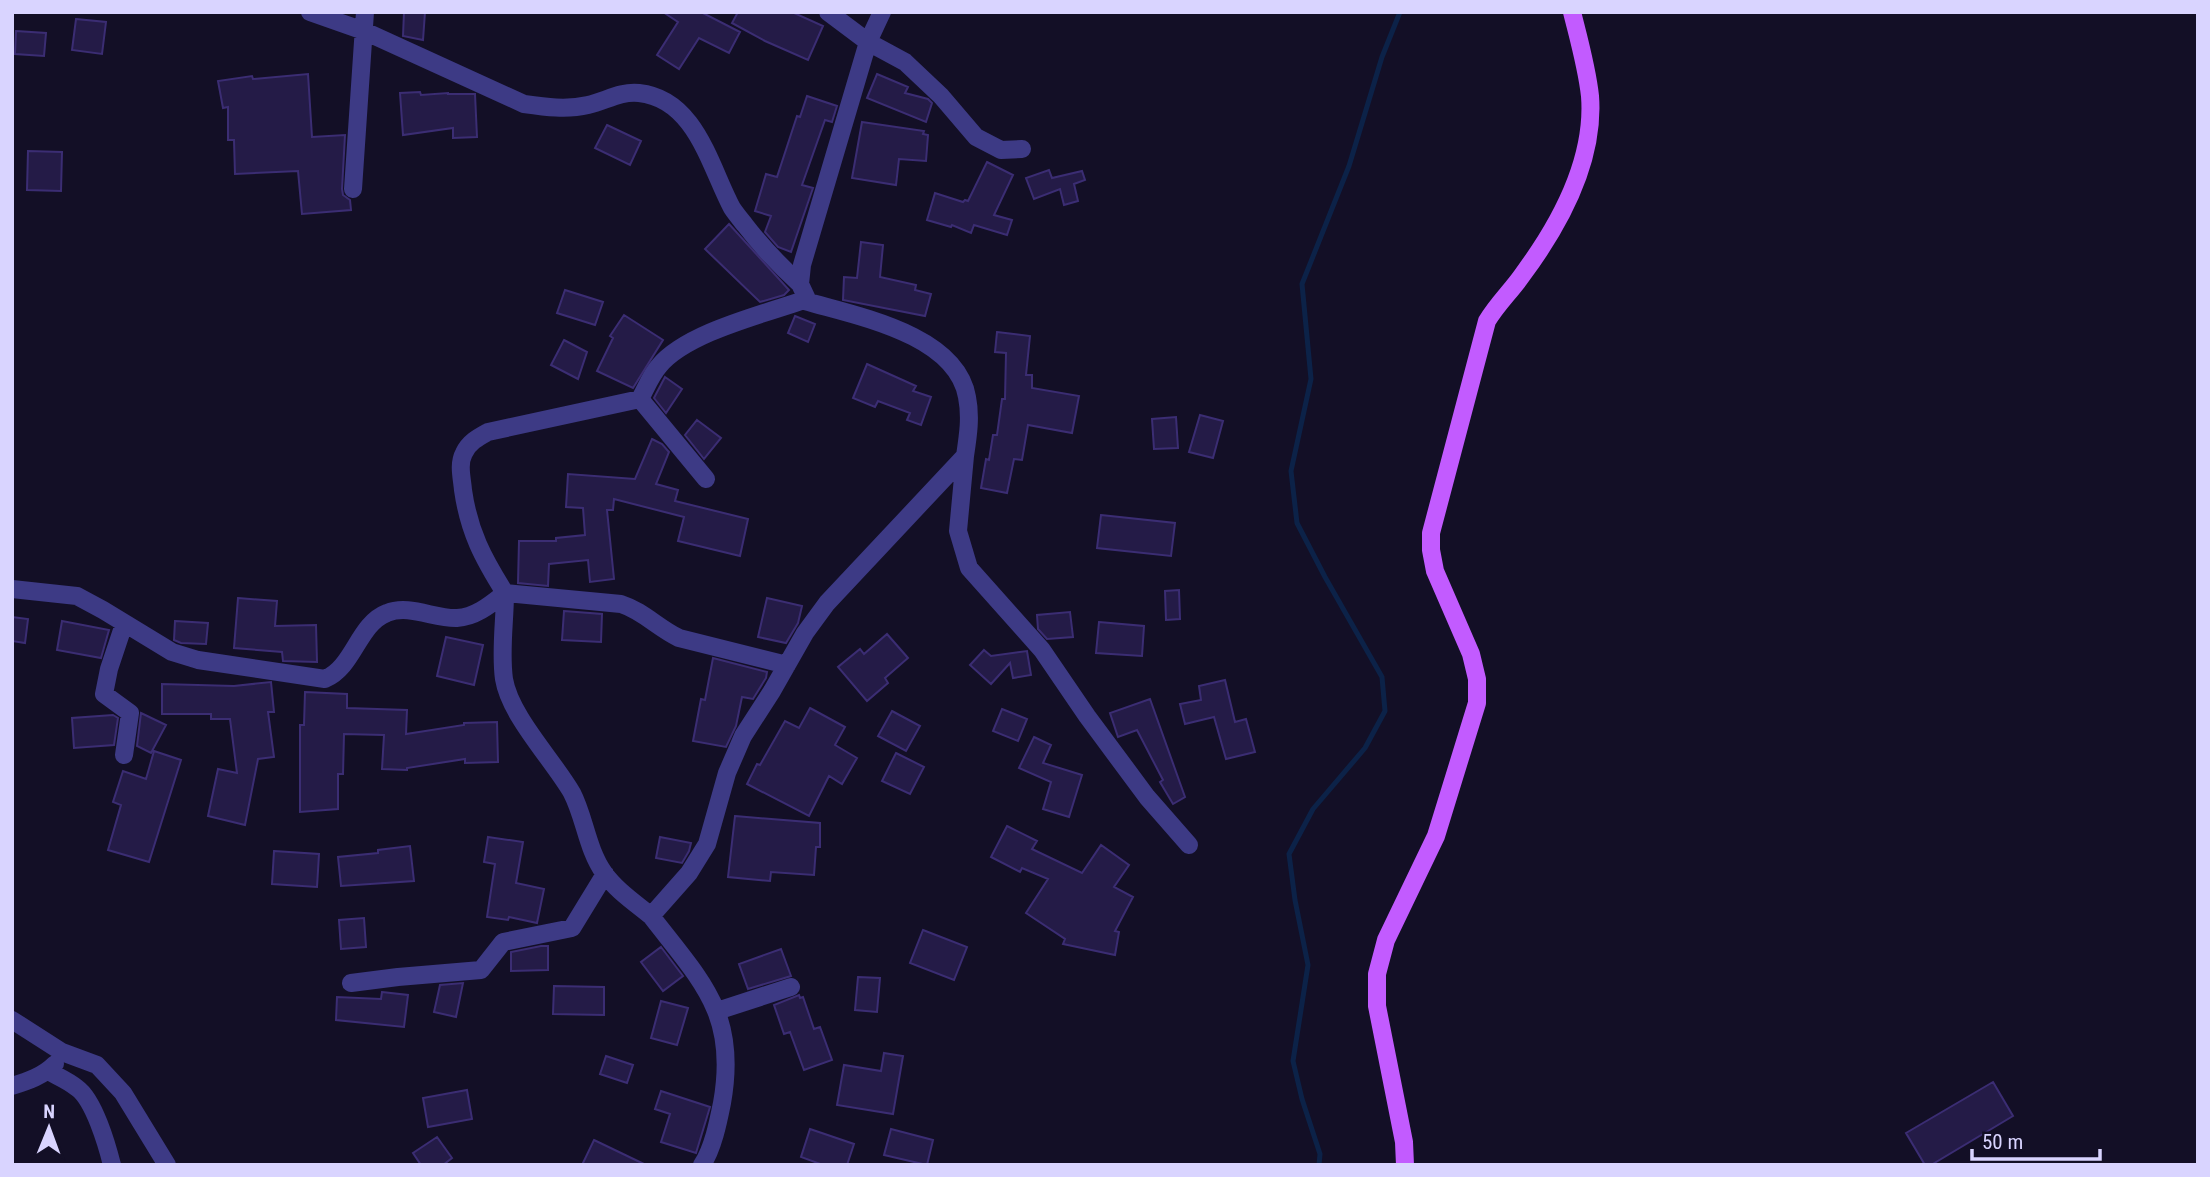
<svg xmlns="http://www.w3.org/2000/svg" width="2210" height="1177" font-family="'Roboto Condensed',sans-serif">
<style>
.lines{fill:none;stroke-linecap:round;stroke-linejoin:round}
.stream{stroke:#0c2248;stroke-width:5}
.building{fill:#241b47;stroke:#3b2d73;stroke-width:2}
.minor{stroke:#3d3a85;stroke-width:18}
.major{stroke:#c25bff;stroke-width:18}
</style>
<rect width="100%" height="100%" fill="#130f26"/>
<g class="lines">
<!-- stream -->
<path class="stream" d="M1319 1165 1320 1154 1302 1099 1293 1061 1308 965 1295 900 1289 854 1313 809 1365 748 1385 711 1382 677 1325 577 1297 523 1291 471 1311 379 1302 284 1349 166 1382 57 1400 12"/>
</g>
<!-- building -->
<path class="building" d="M404 12H425L423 40 403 36Z
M663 12H701L740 32 729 53 699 38 679 69 657 55 678 22Z
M738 12H792L823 26 808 60 765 41 732 23Z
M76 19 106 22 102 54 72 50Z
M16 31 46 33 44 56 15 54Z
M308 74 312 137 345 135 342 189 343 195 350 200 351 210 302 214 298 171 235 174 234 140H228V107L223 108 218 81 252 76 253 79Z
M877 74 908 87 905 93 928 99 932 103 926 122 867 98Z
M420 92 421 95 448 93V94H475L477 137 453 138V128L403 135 400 93Z
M807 96 837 106 832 122 825 120 802 185 813 188 791 252 778 247 765 232 771 216 755 211 766 174 777 177 797 116 800 117Z
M862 122 924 131 923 134 928 135 926 161 899 159 896 185 852 178Z
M607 125 641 141 630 165 595 148Z
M28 151 62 152 61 191 27 190Z
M987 162 1013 175 994 215 1012 220 1007 235 974 225 971 233 952 225 951 227 927 220 935 193 963 202 965 200 968 201Z
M1049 170 1052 178 1082 171 1085 180 1074 184 1078 201 1064 205 1060 189 1034 199 1026 178Z
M729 224 789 290 784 295 760 302 705 249Z
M861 242 883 245 880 277 916 285 915 290 931 294 925 316 843 300 844 277 857 278Z
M565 290 603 302 595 325 557 313Z
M624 315 663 340 633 388 597 371 613 338 610 336Z
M795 316 815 324 808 342 788 333Z
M997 332 1030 336 1026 375H1032V388L1079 396 1072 433 1028 425 1022 460 1014 459 1007 493 981 488 986 459 989 460 993 435H997L1002 399H1005L1006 353 995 352Z
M564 340 587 352 578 379 551 365Z
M867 364 916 386 913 391 931 397 921 425 907 420 910 413 878 401 875 407 853 398Z
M665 377 682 389 666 413 654 398Z
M1200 415 1223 421 1213 458 1189 452Z
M1176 417 1178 448 1154 449 1152 419Z
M697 420 721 438 704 459 685 435Z
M652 439 662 444 669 452 656 484 678 490 675 501 748 519 740 556 678 541 684 517 614 499 613 510H607L614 579 590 582 588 560 549 564 548 586 518 583 519 541H556V538L585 535 583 508 566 507 568 474 635 479Z
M1101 515 1175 523 1171 556 1097 548Z
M1179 590 1180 619 1166 620 1165 591Z
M238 598 277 601 275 626 316 625 317 662 283 661 282 652 234 648Z
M767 598 802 606 798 623 786 643 758 637Z
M564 611 602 614 601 642 562 640Z
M1070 612 1073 637 1047 639 1038 629 1037 615Z
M12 617 28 619 25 643 12 641Z
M62 621 109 630 101 658 57 650Z
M175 621 208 623 206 644 181 643 174 640Z
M1099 622 1144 626 1142 656 1096 653Z
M887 634 908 658 885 678 888 683 867 701 838 667 860 649 864 654Z
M446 637 483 645 474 685 437 676Z
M984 650 991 656 1027 651 1031 675 1013 678 1010 663 991 684 970 665Z
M713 658 767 672 766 678 753 699 742 697 736 726 726 747 693 741 701 699 705 700Z
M1225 680 1235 722 1246 719 1255 752 1226 759 1214 717 1185 724 1180 704 1201 700 1199 686Z
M271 682 274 712H268L274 757 258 759 245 825 208 816 218 769 237 773 230 719H211V714H162V684L234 686Z
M305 692 347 694V708L407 710 406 734 464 725V723L497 722 498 762 465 763V759L407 768V770L382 769 384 735 344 734 343 774H338V809L300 812V725H304Z
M1150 699 1185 797 1173 804 1160 782 1163 780 1137 730 1118 737 1110 713Z
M810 708 845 727 835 745 857 758 842 784 829 776 809 816 747 784 757 764 760 765 785 721 799 728Z
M1002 709 1027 719 1018 741 993 731Z
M892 711 920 726 906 751 878 736Z
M141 713 166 725 151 753 137 746Z
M113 715 118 718 114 745 74 748 72 718Z
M1034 737 1051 745 1043 763 1082 775 1069 817 1043 809 1051 782 1019 768Z
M154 751 181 760 149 862 108 850 121 805 113 802 123 771 146 779Z
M896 753 924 767 910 794 882 781Z
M735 816 820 823V847H816L814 875 771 872 770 881 728 877Z
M1007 826 1037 841 1032 849 1082 873 1101 845 1129 865 1114 887 1133 897 1115 931 1119 932 1115 955 1063 944 1065 939 1026 913 1048 879 1022 868 1020 872 991 857Z
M488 837 523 842 516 883 544 889 537 923 509 917 508 920 487 917 495 864 484 862Z
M660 837 691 843 689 851 682 863 656 858Z
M410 846 414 881 341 886 338 857 378 853V850Z
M274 851 319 854 317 887 272 884Z
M364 918 366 947 341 949 339 920Z
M923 930 967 947 954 980 910 963Z
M541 946H548V970L511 971V952Z
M661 947 683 976 663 991 641 962Z
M781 949 791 976 748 989 739 964Z
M858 977 880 978 877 1012 855 1010Z
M463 983 456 1017 434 1012 440 985Z
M554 986 604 987V1015L553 1014Z
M382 992 408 995 404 1027 336 1020 337 997 381 999Z
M799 995 800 998 803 997 814 1029 820 1027 832 1060 804 1070 790 1032 784 1034 774 1005Z
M661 1001 688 1008 677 1045 651 1038Z
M884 1053 903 1056 893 1114 837 1105 844 1065 881 1071Z
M606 1056 633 1065 627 1083 600 1074Z
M1993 1082 2013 1116 1931 1165H1925L1906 1133Z
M467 1090 472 1119 428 1127 423 1098Z
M661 1091 710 1107 696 1153 661 1142 670 1114 655 1109Z
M810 1129 854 1144 847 1165H823L801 1157Z
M891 1129 933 1140 927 1165 884 1155Z
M437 1137 452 1158 443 1165H421L413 1153Z
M594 1140 646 1165H582Z"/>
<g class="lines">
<!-- minor -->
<path class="minor" d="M310 12 364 31 524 104C545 107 567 110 588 105 606 101 620 91 639 93 696 99 710 167 732 208 736 214 741 220 745 225 762 247 779 265 800 284
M828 12 868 42 905 62 941 96 976 137 1001 150 1022 149
M353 189 365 12
M640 399 706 479
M965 456 958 531 969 568 1042 650 1087 716 1147 797 1189 845
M12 589 77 596 103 610 172 652 198 660 325 679C354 667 358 624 387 613 409 604 435 619 457 618 476 617 491 604 505 593
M505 593C505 621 500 651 504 679 510 716 553 760 572 793 585 818 587 849 604 873 616 890 634 902 651 916
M787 665 679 638C658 628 643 611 621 604L505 593C483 558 469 532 463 490 462 478 458 464 464 453 469 442 479 437 488 432L640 399C646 388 651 375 659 366 687 332 765 314 807 299
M124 755 130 713 104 694 109 669 124 624
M351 983 398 977 481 970 503 942 572 928 605 874
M717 1011 791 987
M12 1020 62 1052 97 1065 123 1093 167 1165
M48 1071C57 1076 69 1081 77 1088 94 1100 107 1145 112 1165
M12 1086C28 1081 43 1076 55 1064
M702 1165C713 1148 718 1123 722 1103 738 1014 702 982 651 916L689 873 707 844 727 773 743 736 772 691 805 633 827 603 965 456C968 436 971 417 967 397 956 334 856 316 805 301L807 299 800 284 802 265 868 42 882 12"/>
<!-- major -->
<path class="major" d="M1405 1165 1404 1142 1377 1006V974L1386 940 1436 836 1477 703V679L1471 654 1435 571 1431 550V533L1487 321C1497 304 1512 290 1523 274 1560 224 1595 161 1590 96 1587 68 1579 40 1572 12"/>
</g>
<!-- border -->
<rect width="2210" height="1177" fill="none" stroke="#d9d4ff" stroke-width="28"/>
<!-- north arrow -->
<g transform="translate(49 1128) rotate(1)" stroke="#130f26" stroke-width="5" paint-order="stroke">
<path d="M0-5L12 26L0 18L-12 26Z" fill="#d9d4ff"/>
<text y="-10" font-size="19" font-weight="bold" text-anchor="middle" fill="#d9d4ff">N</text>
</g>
<!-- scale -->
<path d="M1972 1149v10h128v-10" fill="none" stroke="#d9d4ff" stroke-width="3.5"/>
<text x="1982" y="1149" font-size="21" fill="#d9d4ff" stroke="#130f26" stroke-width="5" paint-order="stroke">50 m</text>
</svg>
